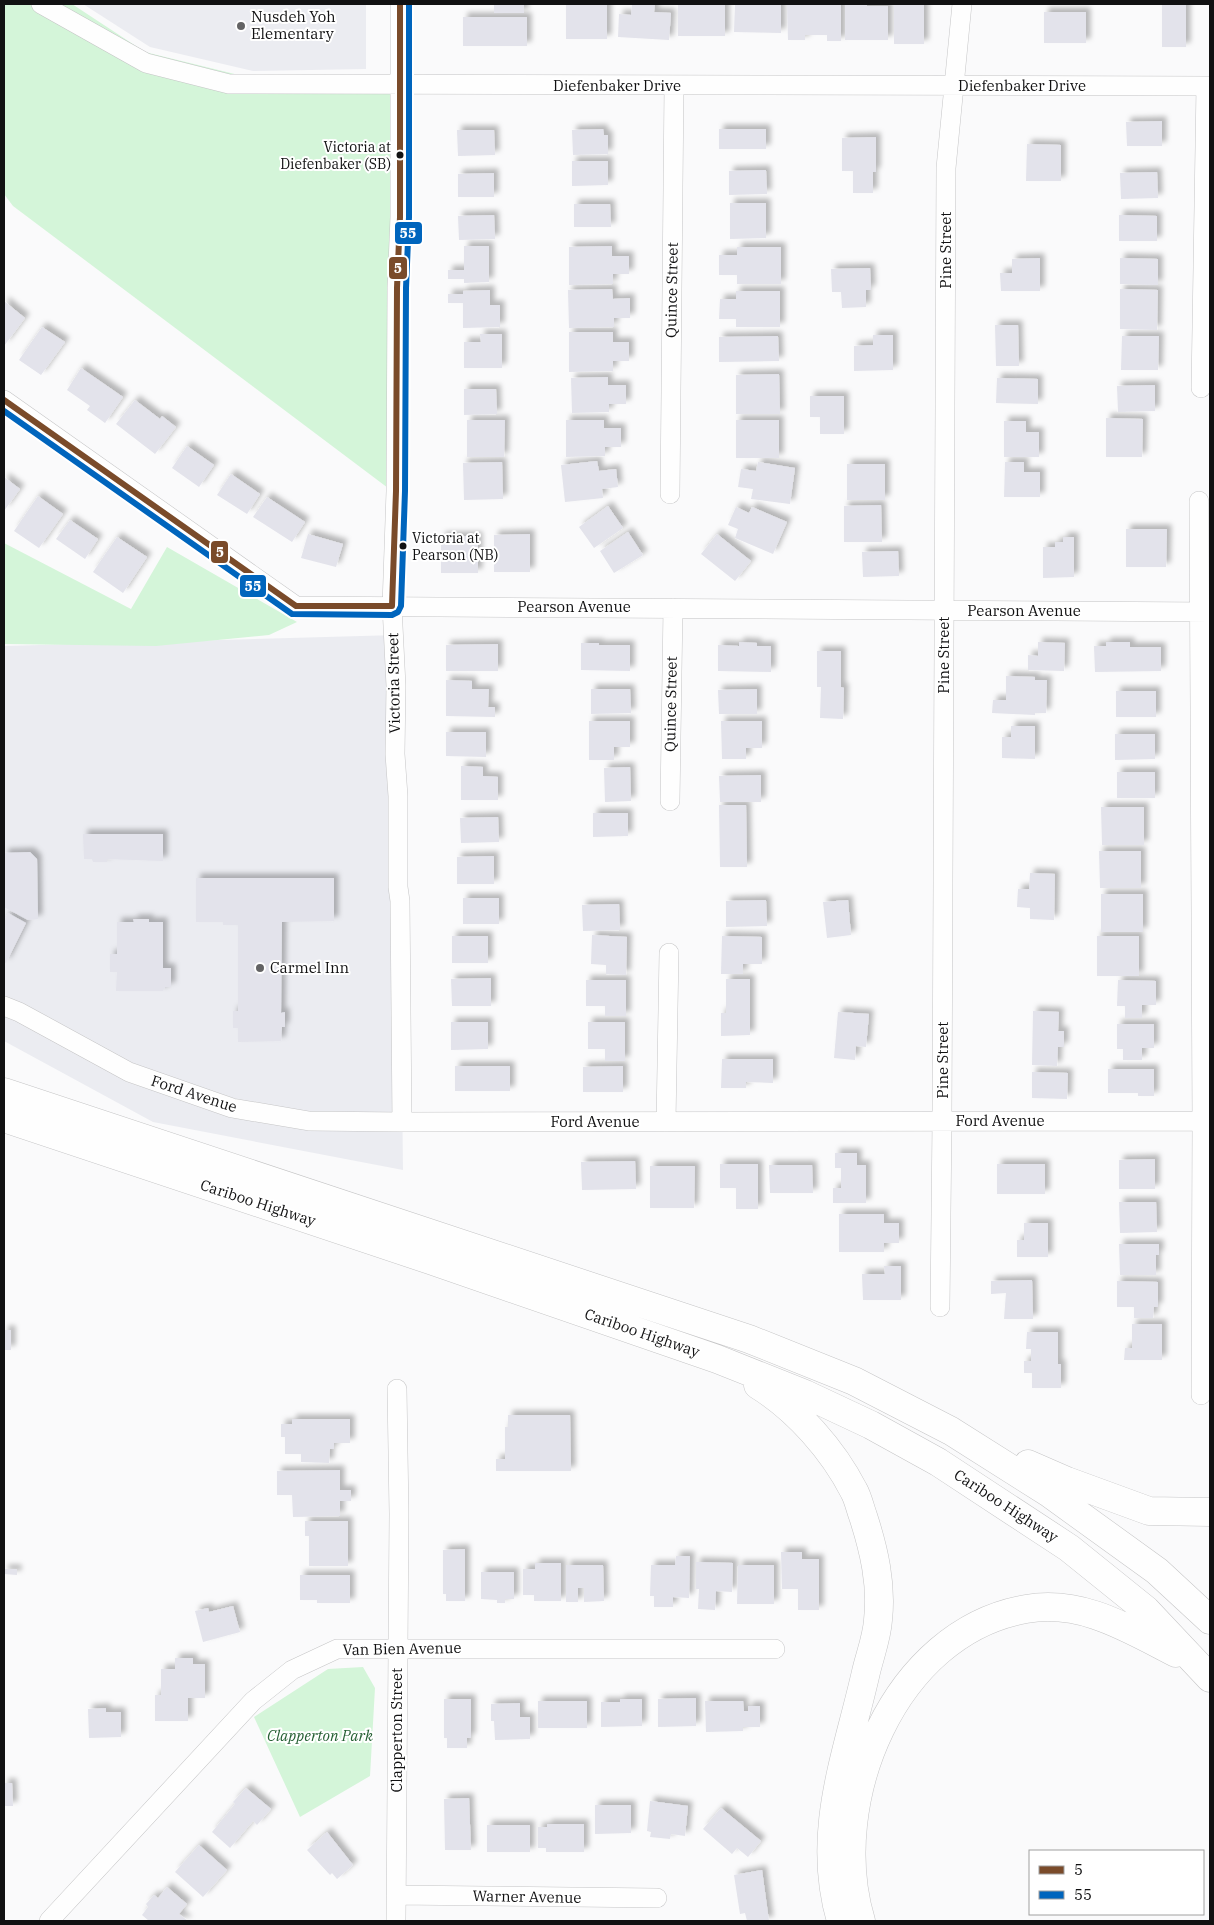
<svg xmlns="http://www.w3.org/2000/svg" width="1214" height="1925" font-family="'IBM Plex Serif',serif">
<style>
.built{fill:#ebecf1}
.green{fill:#d4f5d9}
.building{fill:#e3e3eb;filter:url(#shadow)}
.lines{fill:none;stroke-linecap:round;stroke-linejoin:round}
.street-casing{stroke:#c5c5c6;stroke-width:20}
.highway-casing{stroke:#c5c5c6;stroke-width:29}
.street{stroke:#fefefe;stroke-width:19}
.highway{stroke:#fefefe;stroke-width:28}
.bus-1-casing{stroke:#fff;stroke-width:10}
.bus-2-casing{stroke:#fff;stroke-width:10}
.bus-1{stroke:#7a4b2a;stroke-width:6}
.bus-2{stroke:#0065bd;stroke-width:6}
.poi-dot{fill:#636364;stroke:#fff;stroke-width:2}
.bus-dot{fill:#111112;stroke:#fff;stroke-width:2}
.labels{text-anchor:middle;stroke-width:4;stroke-linejoin:round;paint-order:stroke}
.bus-label{font-size:14px;fill:#111112;stroke:#fff;text-anchor:end}
.poi-label{font-size:15px;fill:#111112;stroke:#fff;text-anchor:start}
.street-label{font-size:15px;fill:#111112;stroke:#fff}
.park-label{font-size:15px;font-style:italic;fill:#245f32;stroke:#fff}
.line-badge{stroke:#fff;stroke-width:2}
.badge-label{font-size:14px;text-anchor:middle;font-weight:bold;fill:#fff}
</style>
<defs>
<filter id="shadow"><feDropShadow dx="4.5" dy="-4.5" stdDeviation="2.5" flood-color="#0004"/></filter>
</defs>
<rect width="100%" height="100%" fill="#fafafb"/>
<!-- built -->
<path class="built" d="M83 4H366V69L253 71 150 47Z
M397 635 403 1170 153 1122 4 1041V646Z"/>
<!-- green -->
<path class="green" d="M4 4H72L145 52 280 85 397 84 400 497 13 206 4 194Z
M4 543 131 609 167 547 297 622 269 635 156 646 4 644Z
M363 1667 375 1688 370 1776 300 1817 254 1717 328 1669Z"/>
<!-- building -->
<path class="building" d="M494 4H524V13H494Z
M566 4H607V39H566Z
M632 4H655L654 12 671 13 669 40 618 37 619 14 631 15Z
M678 4H725V36H678Z
M735 4H781V33L734 32Z
M787 4H841V41H827V35H805V40H788Z
M845 4H867V6H888V40H845Z
M894 4H924V44H894Z
M1162 4H1186V47H1162Z
M1044 12H1086V43H1044Z
M463 17H527V46H463Z
M1162 121V146H1127L1126 122Z
M603 129 604 135H608V154L573 155 572 130Z
M719 129H766V149H719Z
M457 130H494L495 155 458 156Z
M876 137V172H873V193H853V171H842V138Z
M1027 144 1061 145V181H1026Z
M572 161H608V185L572 186Z
M766 170 767 194 729 195V171Z
M1157 172 1158 198 1121 199 1120 173Z
M494 173V197H458V174Z
M730 203H766V238L730 239Z
M574 204H610L611 227H574Z
M494 215 495 239 459 240 458 216Z
M1119 215 1157 216V241H1119Z
M464 246H489V282L464 283V279H448V270H464Z
M612 246V256H629V274H613V284L569 285V247Z
M737 247H781V284H737V275H719V255H737Z
M1040 258V291H1001L1000 273H1012V259Z
M1120 258 1158 259V285L1120 284Z
M870 268 871 290H866V307L842 308 841 292H832L831 269Z
M612 289 613 299 630 298V318H614V327L569 328 568 290Z
M1120 289 1158 290 1157 330 1120 329Z
M490 290V305H500V327L463 328V303H448V294H463V291Z
M736 291H780V327H736V319H719L720 299H736Z
M4 301 25 318 4 346Z
M995 325H1018L1019 366H996Z
M42 327 65 342 41 375 19 360Z
M569 332H613V342H629V361H613V371L569 372Z
M480 334H502V368H464V342H481Z
M873 335H893V370L854 371V346L873 345Z
M778 336 779 361 719 362V337Z
M1122 336H1159L1158 370H1121Z
M81 368 123 397 105 423 87 410 90 406 67 390Z
M779 374 780 414H736V375Z
M608 377V385H626V404H609V412L572 413 571 378Z
M997 378 1038 379V404L996 403Z
M1155 385V411L1118 412 1117 386Z
M464 389H496L497 414 464 415Z
M810 396H844V434H820V417H810Z
M135 400 160 419 162 416 176 427 155 454 116 424Z
M1106 418 1143 419 1142 457H1106Z
M467 420H505L504 457H467Z
M566 420H604V428H621V447H605V456L566 457Z
M736 420H779V458H736Z
M1004 421H1026V432H1039V457H1004Z
M187 446 214 465 199 487 172 468Z
M597 461 599 471 616 469 618 487 602 489 603 498 565 502 561 465Z
M502 462 503 499 464 500 463 463Z
M758 462 795 468 790 504 751 499 753 489 738 487 741 469 756 471Z
M1005 462H1024V472H1040V497H1004Z
M847 464H885V500H847Z
M231 474 260 494 247 514 217 495Z
M4 477 20 489 4 511Z
M38 496 63 514 39 548 14 531Z
M267 497 305 522 292 542 253 517Z
M881 505 882 542H844V506Z
M608 506 623 528 594 548 579 527Z
M736 507 749 513 752 507 787 522 773 554 735 538 738 529 728 525Z
M70 520 98 539 85 559 56 539Z
M1126 529H1167L1166 567H1126Z
M628 532 643 555 614 573 600 551Z
M308 534 343 544 336 567 301 558Z
M530 534V572H494V535Z
M717 534 751 561 735 581 701 554Z
M441 536H478V573H441Z
M117 537 147 557 123 593 93 572Z
M1063 537H1074V577L1043 578V547H1055V542H1063Z
M898 551 899 576 863 577 862 552Z
M739 642 757 643V646H771V672L718 671V645L739 646Z
M1038 642 1065 643 1064 671 1028 670V655L1038 656Z
M1106 642H1130V647H1161V671L1095 672 1094 646H1106Z
M581 643H599V645H630V671L581 670Z
M498 644V671H446V645Z
M817 651H841V687L844 688 843 719 820 718 821 687H817Z
M1006 676 1035 677V680H1047L1046 713H1035V715L992 713 993 700H1006Z
M446 680 472 681V689H489L488 707H495V717L446 716Z
M591 689H630L631 713 591 714Z
M757 689V714H719L718 690Z
M1116 691H1156V717H1116Z
M589 721H630V747H614V760H589Z
M721 721H762V748H746V759H722Z
M1011 726H1035V759L1002 758V737H1011Z
M446 732H486V757L446 756Z
M1115 734H1155V759L1115 760Z
M461 766 483 767V776L498 777V800H461Z
M630 767 631 801 605 802 604 768Z
M1117 772H1155V798H1117Z
M761 775V802H720L719 776Z
M719 805H746L747 867H720Z
M1101 807H1144V845H1102Z
M593 813H628V836L593 837Z
M498 817 499 842 461 843 460 818Z
M83 834H163V861L107 859V862H93L92 859H84Z
M1099 851H1141V888H1100Z
M30 852 37 859 38 919 28 920 4 907V853Z
M494 856V884H457V857Z
M1030 873 1055 874 1054 920 1030 919V908L1017 907 1018 889H1029Z
M196 878H334V921L282 922 281 1013 285 1012V1027H282L281 1041 238 1042V1028H233V1011H238V925H223V922H196Z
M1101 894H1143V932H1101Z
M463 898H499V924H463Z
M766 900 767 926 726 927V901Z
M848 900 851 935 827 938 823 902Z
M619 904 620 930 583 931 582 905Z
M8 913 26 923 6 963 4 962V921Z
M133 919H149V922H163V968H171V987H165L163 991H116L117 972H110V954H117V922H134Z
M592 935 627 937 626 975 606 974V965L591 964Z
M452 936H488V963H452Z
M722 936 762 937V964H743V974H721Z
M1097 936H1139V976H1097Z
M491 978V1006H452L451 979Z
M726 979H750V1035L721 1036V1013H726Z
M586 980H626V1016H605V1006H586Z
M1118 980 1156 981V1005H1142V1018H1125V1006H1117Z
M1033 1011 1059 1012 1058 1031H1064V1047H1058L1057 1066 1032 1065Z
M838 1012 869 1014 866 1047 856 1046 855 1060 834 1058Z
M451 1022H488V1049L451 1050Z
M588 1022H625V1061H605V1049H588Z
M1117 1024H1154V1048H1142V1060H1123V1049H1117Z
M722 1059H773V1083L746 1082V1088H721Z
M455 1066H510V1091H455Z
M623 1066V1092H583V1067Z
M1108 1069H1154V1096H1138V1093H1108Z
M1032 1072 1068 1073 1067 1099 1032 1098Z
M835 1153H857V1165H866V1203H833V1188H841V1168H835Z
M1155 1159V1189H1119V1160Z
M635 1161 636 1189 582 1190 581 1162Z
M720 1164H758V1209H736V1188H720Z
M997 1164H1045V1194H997Z
M769 1165H812L813 1193H770Z
M650 1166H695L694 1208H650Z
M1119 1202H1156L1157 1232 1120 1233Z
M839 1214H884V1223H899V1243H884V1252H839Z
M1024 1223H1048V1257H1017V1240H1024Z
M1119 1244H1159V1255H1156V1275H1120Z
M884 1266H901V1300H863L862 1274H885Z
M1032 1280 1033 1319H1004L1006 1293 991 1294V1281Z
M1117 1281 1158 1282V1307H1154L1153 1318H1134V1307H1117Z
M1132 1324H1162V1360H1124L1125 1348H1132Z
M4 1330H11V1350H4Z
M1027 1332H1058V1364H1061V1388H1032V1373H1024V1361H1031V1349H1026Z
M508 1415H570L571 1471H496V1459H505V1427H508Z
M292 1419H350V1443H334V1449H330L329 1463 301 1462V1454H285V1437H281V1424H292Z
M340 1470V1490H351V1501H340V1516L293 1517 292 1495H277V1471Z
M305 1521H348V1566H309V1536H305Z
M465 1549V1601H446V1594H443V1550Z
M781 1552H802V1559H819V1610H798V1589H782Z
M676 1556H690L689 1598 673 1597V1607H654V1596H650L651 1565H675Z
M696 1562 733 1563 732 1592 716 1591 715 1610 698 1609 699 1589H696Z
M535 1563H561V1601H534V1595H523V1569H535Z
M566 1565H603L604 1601 584 1602V1588H578V1602H566Z
M738 1565H774V1604H737Z
M4 1569H17V1575L4 1574Z
M481 1572H514V1599H505V1603H497V1600L481 1599Z
M300 1575H350V1603H317V1600H300Z
M233 1606 240 1632 203 1642 195 1611 208 1608 209 1612Z
M175 1658H193V1664H205V1698H188V1721H155V1695H161V1669H175Z
M696 1698V1726L658 1727V1699Z
M444 1699H471V1738H467V1748H447V1738H444Z
M620 1699H642V1726L601 1727V1702H620Z
M538 1701H587V1728H538Z
M705 1701H743L744 1711H748V1706H760V1727H743V1731L706 1732Z
M520 1703V1717H530V1739L495 1740 494 1721H491V1704Z
M106 1708V1712H121V1737L89 1738 88 1709Z
M4 1783H12L13 1806H4Z
M246 1788 271 1809 257 1825 253 1821 230 1848 212 1832 235 1804 233 1802Z
M469 1798 471 1850H445L444 1799Z
M650 1801 688 1806 685 1836 671 1834 670 1839 650 1837 651 1832 647 1831Z
M595 1805H631V1833L595 1834Z
M721 1808 761 1841 748 1857 737 1848 732 1854 703 1829Z
M547 1824H584V1852H546V1848H538V1827H547Z
M487 1825H530V1852H487Z
M327 1832 353 1865 337 1879 332 1873 330 1875 307 1850Z
M199 1845 227 1870 203 1897 175 1872Z
M762 1870 769 1921H747L745 1913 740 1914 734 1875Z
M167 1887 187 1904 179 1914 188 1921H149L142 1915 148 1907 146 1904 154 1895 158 1898Z"/>
<g class="lines">
<defs>
<path id="street" d="M41 4 146 63 229 84 1210 86
M400 4V217L397 288 396 491 392 606 396 686 395 754 398 796V887L400 901 402 1122
M1201 388 1206 86
M4 400 296 606 1210 612
M670 494 674 86
M1199 501 1202 1121 1201 1395
M670 801 673 608
M4 1006 19 1012 129 1072 232 1108 309 1121 402 1122 1210 1121
M666 1122 669 953
M940 1307 942 1121 946 168 962 4
M396 1895 657 1898
M49 1921 253 1701 292 1670 337 1649H775
M396 1921 399 1514 397 1389"/>
<path id="highway" d="M4 1092 749 1339 854 1381 951 1431 1049 1493 1157 1571 1210 1620
M4 1118 430 1260 717 1359 805 1394 871 1425 938 1462 1069 1548 1146 1610 1210 1678
M758 1385C797 1409 833 1450 854 1491 858 1498 860 1508 863 1516 874 1550 882 1584 878 1620 877 1637 870 1655 866 1672 847 1756 815 1833 841 1921
M1028 1464 1067 1481 1149 1511 1210 1512
M861 1921C825 1801 894 1632 1026 1609 1082 1599 1129 1629 1176 1653"/>
</defs>
<!-- street casing -->
<use href="#street" class="street-casing"/>
<!-- highway casing -->
<use href="#highway" class="highway-casing"/>
<!-- street -->
<use href="#street" class="street"/>
<!-- highway -->
<use href="#highway" class="highway"/>
<defs>
<path id="bus-1" d="M4 400 296 606H392L396 491 397 288 400 217V4"/>
<path id="bus-2" d="M4 411 292 614 392 615 398 612 401 606 405 491 406 288 409 217V4"/>
</defs>
<!-- bus-1 casing -->
<use href="#bus-1" class="bus-1-casing"/>
<!-- bus-2 casing -->
<use href="#bus-2" class="bus-2-casing"/>
<!-- bus-1 -->
<use href="#bus-1" class="bus-1"/>
<!-- bus-2 -->
<use href="#bus-2" class="bus-2"/>
</g>
<!-- markers -->
<g class="poi-dot">
<circle cx="241" cy="26" r="5"/>
<circle cx="260" cy="968" r="5"/>
</g>
<g class="bus-dot">
<circle cx="400" cy="155" r="4.5"/>
<circle cx="403" cy="546" r="4.5"/>
</g>
<g class="labels">
<!-- bus labels -->
<g class="bus-label">
<text x="391" y="152">Victoria at<tspan x="391" dy="17">Diefenbaker (SB)</tspan></text>
<text x="412" y="543" text-anchor="start">Victoria at<tspan x="412" dy="17">Pearson (NB)</tspan></text>
</g>
<!-- poi labels -->
<g class="poi-label">
<text x="251" y="22">Nusdeh Yoh<tspan x="251" dy="17">Elementary</tspan></text>
<text x="270" y="973">Carmel Inn</text>
</g>
<!-- street labels -->
<g class="street-label">
<text x="617" y="91">Diefenbaker Drive</text>
<text x="1022" y="91">Diefenbaker Drive</text>
<text transform="translate(946 250) rotate(-90)" y="5">Pine Street</text>
<text transform="translate(672 290) rotate(-89)" y="5">Quince Street</text>
<text x="574" y="612">Pearson Avenue</text>
<text x="1024" y="616">Pearson Avenue</text>
<text transform="translate(944 655) rotate(-90)" y="5">Pine Street</text>
<text transform="translate(394 683) rotate(-91)" y="5">Victoria Street</text>
<text transform="translate(671 704) rotate(-89)" y="5">Quince Street</text>
<text transform="translate(943 1060) rotate(-90)" y="5">Pine Street</text>
<text transform="translate(194 1094) rotate(18)" y="5">Ford Avenue</text>
<text x="1000" y="1126">Ford Avenue</text>
<text x="595" y="1127">Ford Avenue</text>
<text transform="translate(258 1203) rotate(18)" y="5">Cariboo Highway</text>
<text transform="translate(642 1333) rotate(19)" y="5">Cariboo Highway</text>
<text transform="translate(1006 1506) rotate(33)" y="5">Cariboo Highway</text>
<text transform="translate(402 1649) rotate(-1)" y="5">Van Bien Avenue</text>
<text transform="translate(397 1730) rotate(-90)" y="5">Clapperton Street</text>
<text transform="translate(527 1897) rotate(1)" y="5">Warner Avenue</text>
</g>
<!-- park labels -->
<g class="park-label">
<text x="320" y="1741">Clapperton Park</text>
</g>
</g>
<g class="line-badge">
<rect x="394" y="221" width="29" height="24" rx="5" fill="#0065bd"/>
<rect x="388" y="256" width="20" height="24" rx="5" fill="#7a4b2a"/>
<rect x="210" y="540" width="19" height="24" rx="5" fill="#7a4b2a"/>
<rect x="239" y="574" width="28" height="24" rx="5" fill="#0065bd"/>
</g>
<g class="badge-label">
<text x="408" y="238">55</text>
<text x="398" y="273">5</text>
<text x="220" y="557">5</text>
<text x="253" y="591">55</text>
</g>
<!-- border -->
<rect width="1214" height="1925" fill="none" stroke="#111112" stroke-width="10"/>
<!-- legend -->
<rect x="1029" y="1850" width="175" height="65" fill="#ffffff" stroke="#a0a0a0"/>
<rect x="1039" y="1866" width="25" height="8" fill="#7a4b2a" stroke="#a0a0a0"/>
<text x="1074" y="1875" font-size="15" fill="#111112">5</text>
<rect x="1039" y="1891" width="25" height="8" fill="#0065bd" stroke="#a0a0a0"/>
<text x="1074" y="1900" font-size="15" fill="#111112">55</text>
</svg>
